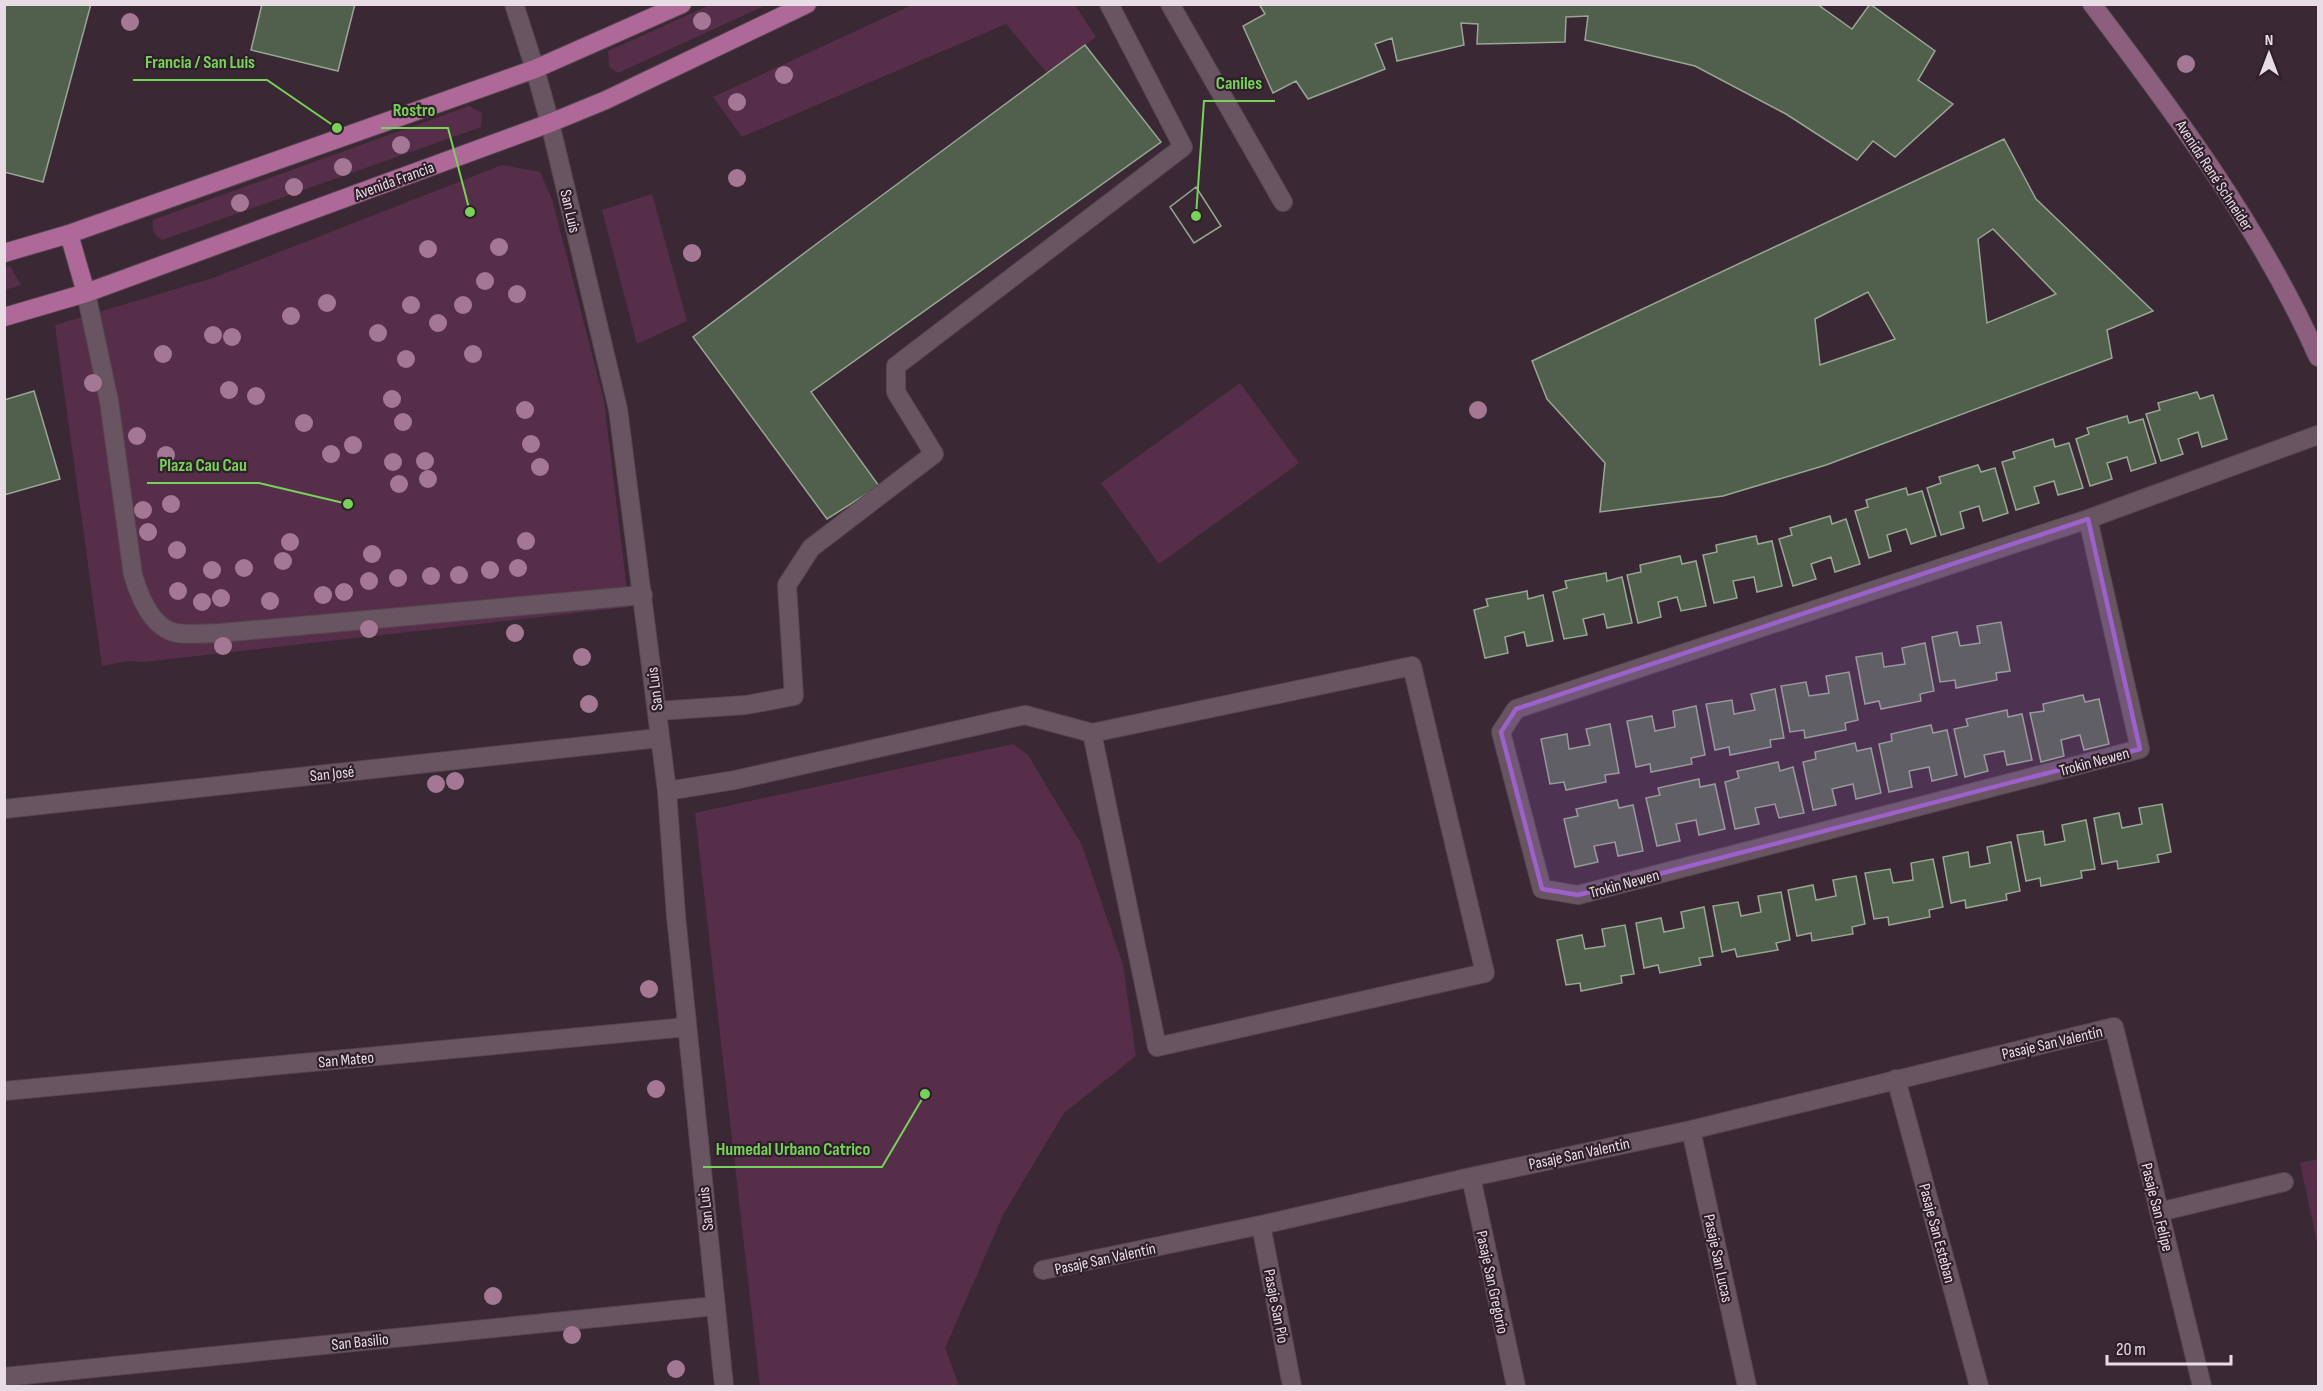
<svg xmlns="http://www.w3.org/2000/svg" width="2323" height="1391" font-family="'Sofia Sans Condensed',sans-serif">
<style>
.green{fill:#562e4a}
.building{fill:#515f4d;stroke:#98a793;stroke-width:1.5;fill-rule:evenodd}
.lines{fill:none;stroke-linecap:round;stroke-linejoin:round}
.service-casing{stroke:#554650;stroke-width:20}
.minor-casing{stroke:#554650;stroke-width:20}
.tertiary-casing{stroke:#554650;stroke-width:20}
.secondary-casing{stroke:#554650;stroke-width:20}
.primary-casing{stroke:#554650;stroke-width:20}
.service{stroke:#695562;stroke-width:18}
.minor{stroke:#695562;stroke-width:18}
.tertiary{stroke:#695562;stroke-width:18}
.secondary{stroke:#8c5f7e;stroke-width:18}
.primary{stroke:#af6999;stroke-width:18}
.tree{fill:#a47794}
.marked{fill:#9c61ca;fill-opacity:0.2;stroke:#9c61ca;stroke-width:4.5;stroke-linejoin:round}
.labels{text-anchor:middle;stroke-width:4.5;stroke-linejoin:round;paint-order:stroke}
.street-label{font-size:16px;fill:#e9dde5;stroke:#2f1f2a}
.leader{fill:none;stroke:#77d259;stroke-width:2}
.callout-dot{fill:#77d259;stroke:#2f1f2a;stroke-width:2}
.callout-label{font-size:18px;text-anchor:middle;font-weight:bold;fill:#77d259;stroke:#2f1f2a;stroke-width:4.5;stroke-linejoin:round;paint-order:stroke}
</style>
<rect width="100%" height="100%" fill="#3a2834"/>
<!-- green -->
<path class="green" d="M710 5H766L618 73 609 67 608 51Z
M912 5H1075L1096 37 1047 73 1006 24 742 137 713 97Z
M469 106 482 113 481 127 162 240C154 235 152 230 153 220Z
M502 165 540 172 552 199 604 401 629 607 144 662 128 661 102 666 55 325 213 278Z
M652 194 687 321 637 344 602 210Z
M10 266 21 285 5 290V268Z
M1240 383 1299 463 1159 564 1101 483Z
M1013 744 1028 755 1082 845 1123 965 1136 1056 1064 1113 1003 1215 945 1348 959 1386H760L695 813Z
M2318 1159V1247L2300 1163Z"/>
<!-- building -->
<path class="building" d="M4 4H91L43 182 4 172Z
M262 4H355L338 71 251 50Z
M1259 4H1817L1852 29 1870 4 1935 51 1918 80 1953 104 1895 157 1873 141 1857 160 1786 114 1695 66 1585 40 1588 16 1566 17 1565 42 1477 44 1478 24 1461 23 1464 45 1397 61 1392 38 1375 44 1385 69 1308 99 1296 81 1273 93 1243 26 1265 14Z
M1085 45 1161 142 811 392 879 486 827 519 693 337 819 242Z
M2004 139 2036 199 2153 311 2107 330 2112 358 1826 465 1723 496 1600 512 1605 463 1547 399 1532 361ZM1993 229 2056 294 1987 323 1978 239ZM1868 292 1895 339 1820 365 1815 319Z
M1196 187 1221 226 1194 243 1170 207Z
M1196 187 1221 226 1194 243 1170 207Z
M34 391 60 479 4 495V400Z
M2197 392 2200 399 2213 395 2227 439 2202 447 2198 432 2178 439 2183 454 2161 461 2146 414 2160 410 2158 403Z
M2127 416 2129 423 2143 419 2156 463 2131 471 2127 457 2107 463 2112 479 2090 486 2076 439 2089 434 2087 428Z
M2053 439 2055 447 2069 443 2083 488 2058 495 2054 481 2034 487 2039 503 2016 510 2002 462 2015 458 2013 452Z
M1978 465 1981 472 1995 468 2008 513 1983 521 1979 506 1960 512 1964 528 1941 535 1927 488 1941 483 1939 477Z
M1906 488 1908 495 1922 491 1936 536 1911 544 1906 529 1887 535 1891 551 1869 558 1855 511 1868 507 1866 500Z
M1830 516 1832 524 1846 519 1860 564 1835 572 1831 557 1811 564 1816 579 1793 586 1779 539 1792 535 1790 528Z
M1756 536 1758 544 1772 541 1782 586 1757 592 1754 577 1733 581 1737 598 1714 603 1703 555 1717 552 1716 545Z
M1680 556 1682 564 1696 561 1706 606 1681 611 1677 597 1658 602 1661 617 1638 623 1627 575 1641 572 1640 565Z
M1606 573 1607 581 1622 577 1632 623 1607 628 1604 614 1583 619 1587 635 1564 639 1553 592 1567 588 1565 581Z
M1527 591 1528 599 1543 595 1553 641 1527 646 1524 632 1505 637 1508 653 1485 658 1474 610 1488 606 1486 599Z
M2001 622 2010 671 1996 673 1997 680 1956 688 1955 680 1940 682 1932 637 1957 632 1960 646 1980 643 1977 626Z
M1925 643 1934 691 1920 694 1921 701 1881 709 1879 701 1865 704 1856 657 1882 653 1884 667 1905 664 1902 648Z
M1849 672 1858 720 1845 723 1846 730 1805 738 1804 730 1790 732 1781 686 1806 682 1809 696 1829 693 1826 676Z
M1775 689 1784 738 1770 740 1771 747 1730 755 1729 747 1715 750 1706 704 1732 700 1734 714 1755 710 1751 694Z
M2083 695 2085 702 2099 699 2109 744 2084 750 2080 735 2061 740 2064 756 2041 762 2030 713 2044 711 2043 704Z
M1696 706 1705 755 1691 758 1692 764 1651 772 1650 764 1636 767 1627 721 1652 716 1655 731 1675 727 1673 711Z
M2007 710 2008 717 2022 714 2032 760 2007 765 2004 751 1984 755 1988 771 1965 777 1954 729 1968 726 1966 719Z
M1610 724 1619 773 1605 775 1606 782 1566 790 1564 782 1550 784 1541 739 1567 734 1569 749 1590 745 1586 729Z
M1931 725 1933 733 1947 730 1957 775 1932 781 1929 767 1909 771 1912 787 1889 792 1879 744 1892 741 1891 734Z
M1855 743 1857 751 1871 748 1881 793 1856 799 1853 784 1832 789 1836 805 1813 810 1803 762 1816 759 1815 752Z
M1778 762 1780 771 1793 767 1804 813 1779 818 1775 804 1755 808 1759 824 1735 829 1725 782 1739 778 1737 771Z
M1699 779 1700 787 1715 784 1725 829 1699 835 1696 820 1676 824 1680 841 1657 846 1646 798 1660 795 1658 788Z
M1617 800 1619 808 1633 805 1643 851 1618 856 1615 842 1594 846 1598 862 1575 867 1564 819 1578 816 1576 809Z
M2162 804 2171 852 2157 855 2159 862 2118 869 2117 861 2102 864 2094 818 2119 813 2122 828 2142 824 2139 808Z
M2086 820 2095 869 2081 871 2082 878 2041 886 2040 878 2026 881 2017 835 2043 831 2045 845 2065 841 2062 825Z
M2011 842 2020 891 2006 894 2007 900 1966 908 1965 900 1951 903 1943 857 1968 852 1970 867 1990 863 1987 847Z
M1933 859 1943 907 1929 910 1930 917 1889 925 1888 917 1874 919 1865 873 1890 869 1893 883 1913 880 1911 863Z
M1856 876 1865 924 1852 927 1853 934 1812 941 1811 933 1797 936 1788 890 1813 885 1816 900 1836 896 1833 880Z
M1781 892 1790 940 1776 943 1778 950 1737 957 1735 949 1722 952 1713 906 1738 902 1741 916 1761 912 1758 896Z
M1704 907 1713 956 1699 958 1701 965 1660 973 1658 965 1644 968 1636 923 1661 918 1664 932 1684 928 1681 912Z
M1625 925 1634 974 1621 976 1622 983 1581 991 1580 983 1566 985 1557 940 1582 935 1585 949 1605 946 1602 929Z"/>
<g class="lines">
<defs>
<path id="service" d="M1170 4 1283 202
M657 711 746 705 794 696 787 585 811 548 934 454 896 392V366L1183 147 1109 4
M667 791 735 780 1025 715 1092 733 1412 666 1485 973 1157 1047 1092 733"/>
<path id="minor" d="M86 293 109 401 133 575C139 595 152 629 177 633 191 635 206 633 220 633L643 595
M2088 519 2140 749 1578 895 1542 889 1501 732 1516 709 2088 519 2318 435
M4 809 659 738
M1896 1079 1979 1386
M4 1091 687 1027
M1691 1130 1747 1386
M1471 1177 1516 1386
M2159 1212 2284 1182
M1261 1225 1292 1386
M1043 1270 1261 1225 1471 1177 1691 1130 2114 1027 2202 1386
M4 1377 715 1306"/>
<path id="tertiary" d="M514 4 535 69 550 123 618 409 667 791 676 916 724 1386"/>
<path id="secondary" d="M2092 4C2177 116 2261 229 2318 357"/>
<path id="primary" d="M69 234 86 293
M4 253 69 234 535 69 682 4
M4 317 86 293 550 123 606 100 807 4"/>
</defs>
<!-- service casing -->
<use href="#service" class="service-casing"/>
<!-- minor casing -->
<use href="#minor" class="minor-casing"/>
<!-- tertiary casing -->
<use href="#tertiary" class="tertiary-casing"/>
<!-- secondary casing -->
<use href="#secondary" class="secondary-casing"/>
<!-- primary casing -->
<use href="#primary" class="primary-casing"/>
<!-- service -->
<use href="#service" class="service"/>
<!-- minor -->
<use href="#minor" class="minor"/>
<!-- tertiary -->
<use href="#tertiary" class="tertiary"/>
<!-- secondary -->
<use href="#secondary" class="secondary"/>
<!-- primary -->
<use href="#primary" class="primary"/>
</g>
<!-- trees -->
<g class="tree">
<circle cx="702" cy="21" r="9"/>
<circle cx="130" cy="22" r="9"/>
<circle cx="2186" cy="64" r="9"/>
<circle cx="784" cy="75" r="9"/>
<circle cx="737" cy="102" r="9"/>
<circle cx="401" cy="145" r="9"/>
<circle cx="343" cy="167" r="9"/>
<circle cx="737" cy="178" r="9"/>
<circle cx="294" cy="187" r="9"/>
<circle cx="240" cy="203" r="9"/>
<circle cx="499" cy="247" r="9"/>
<circle cx="428" cy="249" r="9"/>
<circle cx="692" cy="253" r="9"/>
<circle cx="485" cy="281" r="9"/>
<circle cx="517" cy="294" r="9"/>
<circle cx="327" cy="303" r="9"/>
<circle cx="411" cy="305" r="9"/>
<circle cx="463" cy="305" r="9"/>
<circle cx="291" cy="316" r="9"/>
<circle cx="438" cy="323" r="9"/>
<circle cx="378" cy="333" r="9"/>
<circle cx="213" cy="335" r="9"/>
<circle cx="232" cy="337" r="9"/>
<circle cx="163" cy="354" r="9"/>
<circle cx="473" cy="354" r="9"/>
<circle cx="406" cy="359" r="9"/>
<circle cx="93" cy="383" r="9"/>
<circle cx="229" cy="390" r="9"/>
<circle cx="256" cy="396" r="9"/>
<circle cx="392" cy="399" r="9"/>
<circle cx="525" cy="410" r="9"/>
<circle cx="1478" cy="410" r="9"/>
<circle cx="403" cy="422" r="9"/>
<circle cx="304" cy="423" r="9"/>
<circle cx="137" cy="436" r="9"/>
<circle cx="531" cy="444" r="9"/>
<circle cx="353" cy="445" r="9"/>
<circle cx="331" cy="454" r="9"/>
<circle cx="166" cy="455" r="9"/>
<circle cx="425" cy="461" r="9"/>
<circle cx="393" cy="462" r="9"/>
<circle cx="540" cy="467" r="9"/>
<circle cx="428" cy="479" r="9"/>
<circle cx="399" cy="484" r="9"/>
<circle cx="171" cy="504" r="9"/>
<circle cx="143" cy="510" r="9"/>
<circle cx="148" cy="532" r="9"/>
<circle cx="526" cy="541" r="9"/>
<circle cx="290" cy="542" r="9"/>
<circle cx="177" cy="550" r="9"/>
<circle cx="372" cy="554" r="9"/>
<circle cx="283" cy="561" r="9"/>
<circle cx="244" cy="568" r="9"/>
<circle cx="518" cy="568" r="9"/>
<circle cx="212" cy="570" r="9"/>
<circle cx="490" cy="570" r="9"/>
<circle cx="459" cy="575" r="9"/>
<circle cx="431" cy="576" r="9"/>
<circle cx="398" cy="578" r="9"/>
<circle cx="369" cy="581" r="9"/>
<circle cx="178" cy="591" r="9"/>
<circle cx="344" cy="592" r="9"/>
<circle cx="323" cy="595" r="9"/>
<circle cx="221" cy="598" r="9"/>
<circle cx="270" cy="601" r="9"/>
<circle cx="202" cy="602" r="9"/>
<circle cx="369" cy="629" r="9"/>
<circle cx="515" cy="633" r="9"/>
<circle cx="223" cy="646" r="9"/>
<circle cx="582" cy="657" r="9"/>
<circle cx="589" cy="704" r="9"/>
<circle cx="455" cy="781" r="9"/>
<circle cx="436" cy="784" r="9"/>
<circle cx="649" cy="989" r="9"/>
<circle cx="656" cy="1089" r="9"/>
<circle cx="493" cy="1296" r="9"/>
<circle cx="572" cy="1335" r="9"/>
<circle cx="676" cy="1369" r="9"/>
</g>
<!-- marked area -->
<path class="marked" d="M2088 519 2140 749 1578 895 1542 889 1501 732 1516 709Z"/>
<g class="labels">
<!-- street labels -->
<g class="street-label">
<text transform="translate(2215 175) rotate(57)" y="6">Avenida René Schneider</text>
<text transform="translate(394 180) rotate(-20)" y="6">Avenida Francia</text>
<text transform="translate(571 211) rotate(77)" y="6">San Luis</text>
<text transform="translate(654 689) rotate(-97)" y="6">San Luis</text>
<text transform="translate(2094 761) rotate(-15)" y="6">Trokin Newen</text>
<text transform="translate(332 773) rotate(-6)" y="6">San José</text>
<text transform="translate(1624 883) rotate(-15)" y="6">Trokin Newen</text>
<text transform="translate(2052 1042) rotate(-13)" y="6">Pasaje San Valentín</text>
<text transform="translate(346 1059) rotate(-5)" y="6">San Mateo</text>
<text transform="translate(1579 1153) rotate(-12)" y="6">Pasaje San Valentín</text>
<text transform="translate(2158 1207) rotate(76)" y="6">Pasaje San Felipe</text>
<text transform="translate(705 1209) rotate(-96)" y="6">San Luis</text>
<text transform="translate(1938 1233) rotate(75)" y="6">Pasaje San Esteban</text>
<text transform="translate(1105 1258) rotate(-12)" y="6">Pasaje San Valentín</text>
<text transform="translate(1719 1258) rotate(78)" y="6">Pasaje San Lucas</text>
<text transform="translate(1493 1282) rotate(78)" y="6">Pasaje San Gregorio</text>
<text transform="translate(1277 1306) rotate(79)" y="6">Pasaje San Pío</text>
<text transform="translate(360 1341) rotate(-6)" y="6">San Basilio</text>
</g>
</g>
<!-- callouts -->
<path class="leader" d="M337 128L267 80H133M1196 216L1204 101H1275M470 212L448 128H381M348 504L259 483H147M925 1094L882 1167H703"/>
<g class="callout-dot">
<circle cx="337" cy="128" r="6"/>
<circle cx="1196" cy="216" r="6"/>
<circle cx="470" cy="212" r="6"/>
<circle cx="348" cy="504" r="6"/>
<circle cx="925" cy="1094" r="6"/>
</g>
<g class="callout-label">
<text x="200" y="68">Francia / San Luis</text>
<text x="1239" y="89">Caniles</text>
<text x="414" y="116">Rostro</text>
<text x="203" y="471">Plaza Cau Cau</text>
<text x="793" y="1155">Humedal Urbano Catrico</text>
</g>
<!-- border -->
<rect width="2323" height="1391" fill="none" stroke="#e9dde5" stroke-width="12"/>
<!-- north arrow -->
<g transform="translate(2269 54)" stroke="#2f1f2a" stroke-width="4.5" paint-order="stroke">
<path d="M0-4.5L10 22L0 15L-10 22Z" fill="#e9dde5"/>
<text y="-9" font-size="16" font-weight="bold" text-anchor="middle" fill="#e9dde5">N</text>
</g>
<!-- scale -->
<path d="M2107 1355v9h124v-9" fill="none" stroke="#e9dde5" stroke-width="3"/>
<text x="2116" y="1355" font-size="18" fill="#e9dde5" stroke="#2f1f2a" stroke-width="4.5" paint-order="stroke">20 m</text>
</svg>
